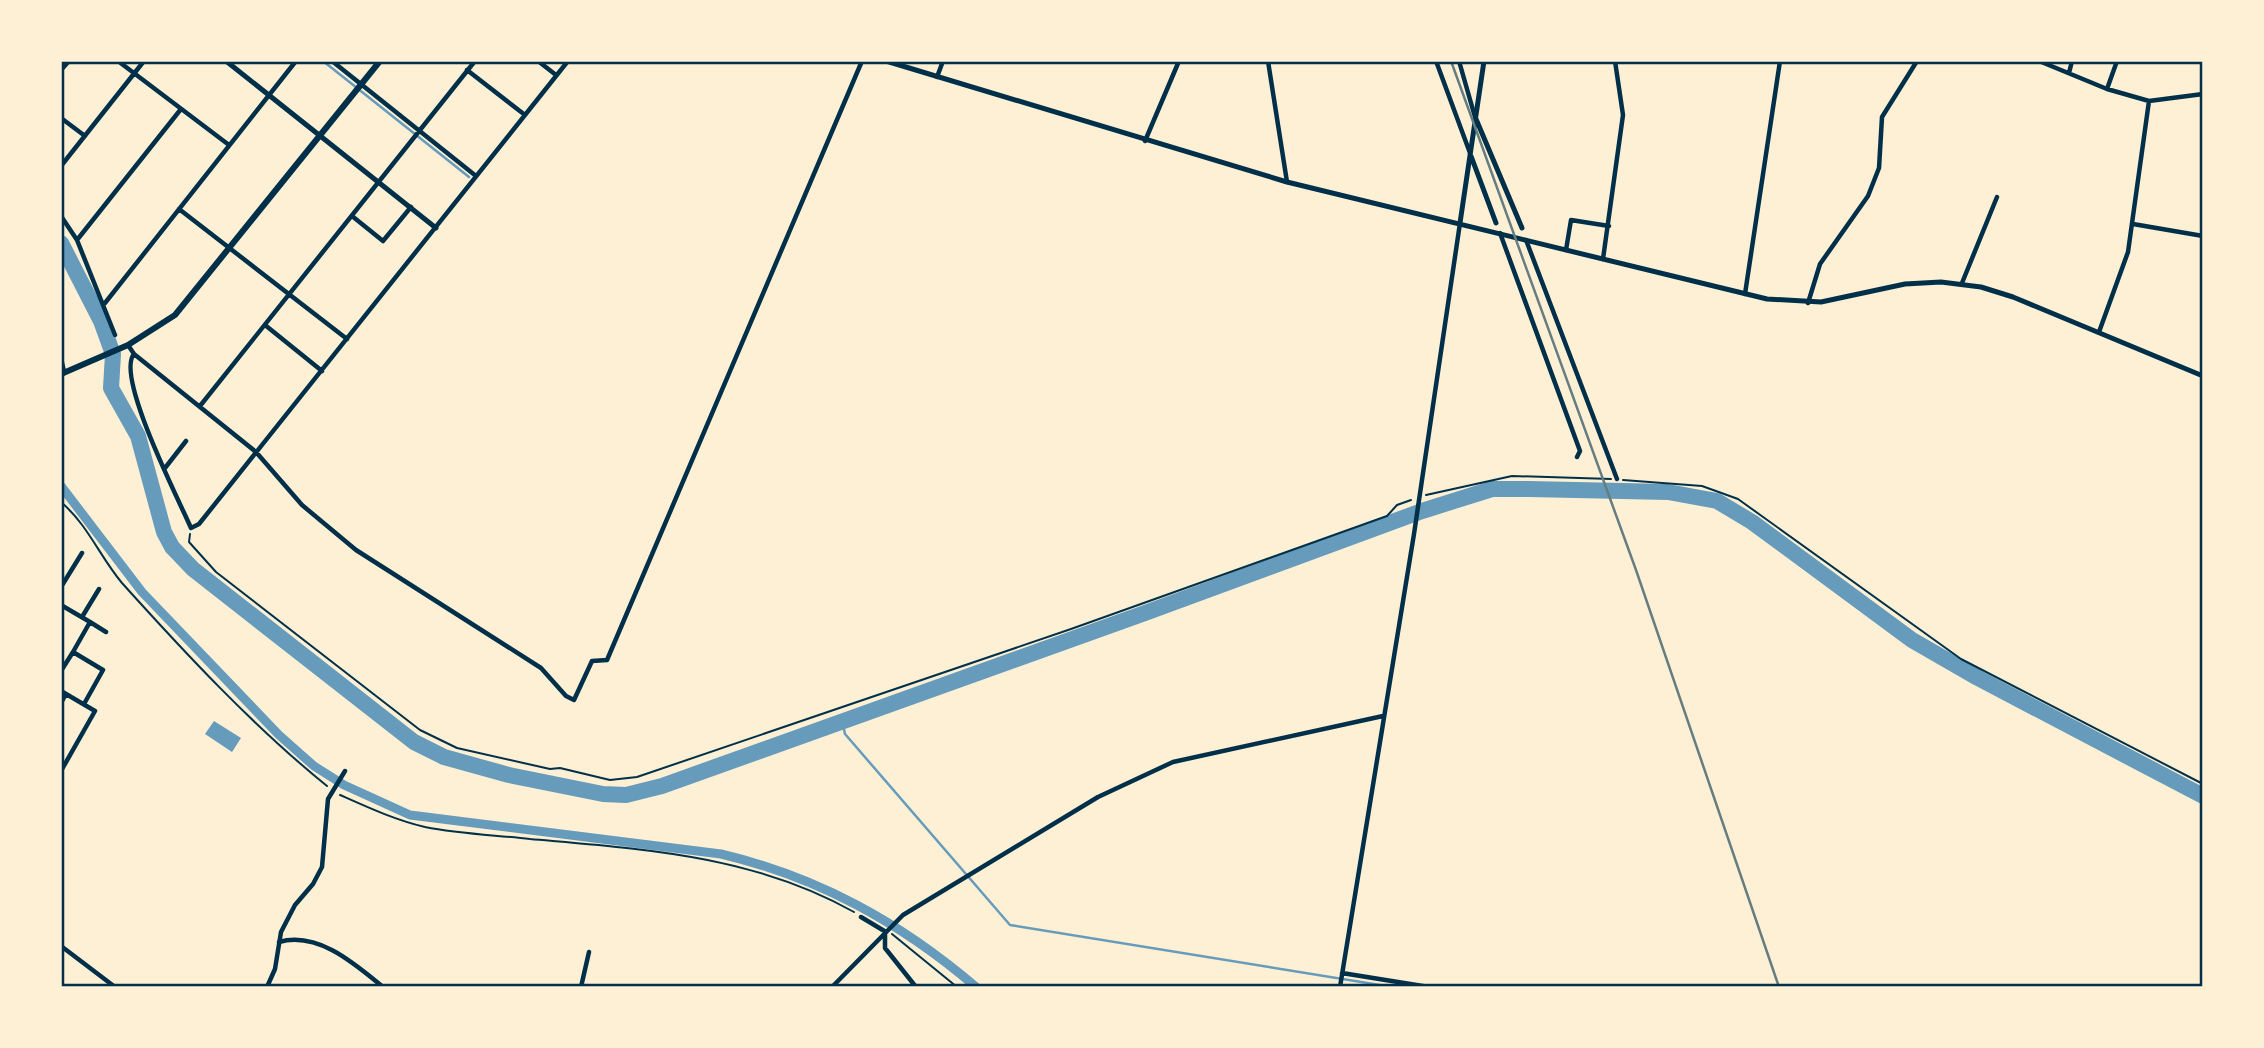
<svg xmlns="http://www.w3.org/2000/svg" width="2264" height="1048" font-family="'Golos Text',sans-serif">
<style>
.water{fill:#669bbc}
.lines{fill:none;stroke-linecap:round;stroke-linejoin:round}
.stream{stroke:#669bbc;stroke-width:2.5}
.canal{stroke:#669bbc;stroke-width:9}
.river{stroke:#669bbc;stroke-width:16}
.path{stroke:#003049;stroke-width:2}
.minor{stroke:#003049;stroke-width:4.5}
.tertiary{stroke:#003049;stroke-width:5}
.secondary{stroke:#003049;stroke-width:6}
.rail{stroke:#657d81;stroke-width:2.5}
.neatline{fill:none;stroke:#003049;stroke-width:2.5}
</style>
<rect width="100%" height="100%" fill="#fdf0d5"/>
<!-- water -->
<path class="water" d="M214 721 241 738 232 752 205 734Z"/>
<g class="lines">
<!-- stream -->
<path class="stream" d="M323 61 469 177
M842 720 845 734 1010 925 1392 987"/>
<!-- canal -->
<path class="canal" d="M61 486 142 592 279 735 314 766 344 785 410 815 721 854C818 877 900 922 976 987"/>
<!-- river -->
<path class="river" d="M61 243 101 321 113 354 111 388 138 436 164 532 172 547 193 569 414 742 444 757 509 775 603 794 626 795 662 786 1145 613 1422 511 1492 489H1529L1668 492 1717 501 1752 522 1912 640 1978 678 2203 796"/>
<!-- path -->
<path class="path" d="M1623 480 1702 486 1738 499 1961 659 2203 784
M1426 495 1512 476 1611 479
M61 502C88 525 100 557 122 583 185 653 254 727 327 786
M190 534 189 542 216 572 420 730 457 748 550 769 560 768 610 780 637 777 1071 629 1387 516 1397 505 1411 500
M340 795C367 807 395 820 425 827 460 834 495 835 530 839 643 849 753 855 854 912
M892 934 957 987"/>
<!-- minor -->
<path class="minor" d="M118 61 229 145
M332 61 476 176
M538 61 556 75
M1268 61 1287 182
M1436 61 1470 153
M1459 61 1475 117
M2039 61 2107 89 2149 101 2203 94
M61 70 69 61
M467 70 525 115
M2069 73 2072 61
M937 77 943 61
M2107 89 2117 61
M61 118 85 136
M1145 141 1179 61
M61 166 144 61
M179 209 347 339
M61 216 77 240 115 335
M352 216 383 241 411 207
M2133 224 2203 236
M1500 233 1580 451 1577 457
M77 240 181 109
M1526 240 1617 479
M1566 250 1571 220 1609 226
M1603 259 1623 115 1615 61
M1962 283 1997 197
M1745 294 1780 61
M105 303 296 61
M1808 303 1820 264 1868 196 1879 168 1882 117 1917 61
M265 325 322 371
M2099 332 2128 252 2149 101
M128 345 134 354 256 452 302 505 356 550 541 668 566 696 574 700 592 661 607 660 862 61
M134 354C115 376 179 500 191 528L199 524 568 61
M200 406 475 61
M165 468 186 441
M61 587 82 553
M61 605 90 622 73 652
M82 617 99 589
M90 622 106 632
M61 671 73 652 103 670 84 704
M61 691 95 711 61 771
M61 703 66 694
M861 917 886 932
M885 932V948L916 987
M279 942C318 931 355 964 383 987
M61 946 115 987
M1342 973 1429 987
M267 987 275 969 281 932 295 905 313 884 322 867 328 799 345 771
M581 987 589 952
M832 987 903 915 1098 797 1173 762 1383 716
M1340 987 1414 534 1460 223"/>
<!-- tertiary -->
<path class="tertiary" d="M226 61 436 228
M886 61 1287 182 1767 299 1821 302 1905 284 1941 282 1981 287 2013 297 2203 376
M1476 119 1522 228
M1471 156 1496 223
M1460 223 1484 61
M61 359 64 373"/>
<!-- secondary -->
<path class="secondary" d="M61 374 128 345 175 315 380 61"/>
<!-- rail -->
<path class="rail" d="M1451 61 1636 570 1779 987"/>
</g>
<!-- border -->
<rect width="2264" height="1048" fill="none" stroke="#fdf0d5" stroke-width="126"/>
<rect x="63" y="63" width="2138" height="922" class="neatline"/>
</svg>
